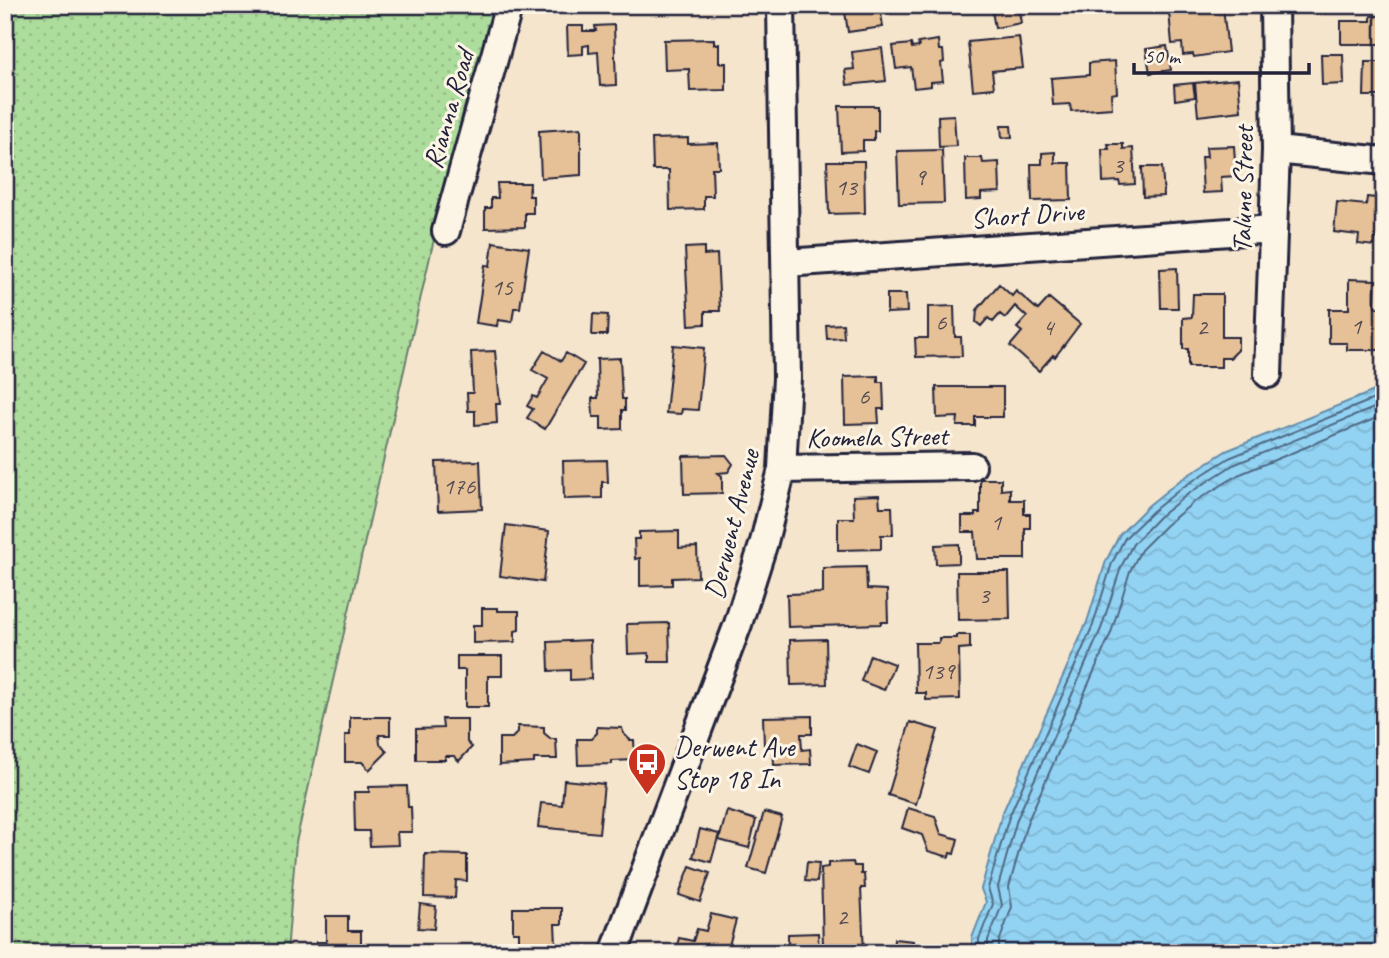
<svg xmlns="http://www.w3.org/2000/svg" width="1389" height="958" font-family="Caveat,sans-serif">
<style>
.grass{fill:url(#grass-dots);stroke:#68806c;stroke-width:2}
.water{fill:url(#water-waves);stroke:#658ca9;stroke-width:2}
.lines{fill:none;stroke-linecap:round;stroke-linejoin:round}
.shore{stroke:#4f6985;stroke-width:2}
.building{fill:#e6c096;stroke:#22223b;stroke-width:2}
.minor-casing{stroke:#22223b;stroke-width:32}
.minor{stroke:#fcf5e5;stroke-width:26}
.labels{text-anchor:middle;stroke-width:6;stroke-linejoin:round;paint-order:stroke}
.number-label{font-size:24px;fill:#534a52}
.street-label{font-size:28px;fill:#22223b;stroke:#fcf5e5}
.poi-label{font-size:28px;fill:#22223b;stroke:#fcf5e5;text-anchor:start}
</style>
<defs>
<pattern id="grass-dots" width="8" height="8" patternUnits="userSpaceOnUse" patternTransform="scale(1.75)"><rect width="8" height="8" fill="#addd9c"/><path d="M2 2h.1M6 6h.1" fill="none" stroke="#95bd87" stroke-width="1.8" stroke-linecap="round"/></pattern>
<pattern id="water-waves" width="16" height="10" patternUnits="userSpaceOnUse" patternTransform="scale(1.75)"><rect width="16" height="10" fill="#92d3f3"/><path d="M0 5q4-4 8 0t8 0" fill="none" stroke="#7eb5d1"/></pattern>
</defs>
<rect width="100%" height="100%" fill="#f5e5cd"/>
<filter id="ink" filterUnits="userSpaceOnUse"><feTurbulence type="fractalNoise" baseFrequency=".0143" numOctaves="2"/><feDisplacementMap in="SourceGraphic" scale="14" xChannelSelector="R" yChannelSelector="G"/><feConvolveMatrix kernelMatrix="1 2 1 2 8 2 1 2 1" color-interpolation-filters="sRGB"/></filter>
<g filter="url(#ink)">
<!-- grass -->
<path class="grass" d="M5 5H498L464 108 296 842 287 953H5Z"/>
<!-- water -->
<path class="water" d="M1384 387V953H972V938L986 902 981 889 1002 814 1087 622 1106 561 1120 534 1149 505 1179 481 1226 451Z"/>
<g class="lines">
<!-- shore -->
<path class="shore" d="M979 953V939L993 904 988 888 1009 817 1093 625 1112 563 1125 538 1153 511 1183 487 1229 458 1384 395
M988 953V940L1002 905 998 887 1017 819 1101 629 1121 567 1133 544 1159 517 1188 494 1233 465 1384 404
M999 953V942L1012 907 1009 887 1027 823 1111 633 1130 571 1141 550 1166 525 1194 502 1238 475 1384 415"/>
</g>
<!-- building -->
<path class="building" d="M637 5H661V10H637Z
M844 5 880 6 883 27 848 32Z
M991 5H1018L1021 23 995 28Z
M1379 5H1384V44H1341V21H1371V16H1379Z
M1223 7 1228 52 1194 57 1193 54 1183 55 1182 43 1172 44 1169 12Z
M614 25 616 85 600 86 598 52 589 53V45L583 46V54L568 55 567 26H583V31H596L595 26Z
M1019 37 1023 68 992 71 994 88 973 90 968 42Z
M714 39V44H719V63H726V90L690 91 689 69 665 70 664 40Z
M938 40 939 50H943L944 62 941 63 943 81 931 82V86L914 88 911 67 896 69 893 46 911 44 912 48 919 47 918 43Z
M1167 46 1171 70 1150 73 1146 49Z
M882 48 886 81 847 85 845 70 854 69 852 52Z
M1321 54H1343L1344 84 1322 85Z
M1115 61 1117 93 1111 94 1112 108 1071 111 1070 104 1053 105 1051 78 1089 75V63Z
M1365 62H1384V100L1382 96H1364Z
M1238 79 1241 111 1198 116 1195 83Z
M1193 83 1195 97 1175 100 1174 85Z
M839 106H878V131H874V140H863V151L841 152Z
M954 115 956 146 939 147 938 116Z
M1001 126H1011L1012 137 1002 138Z
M581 128V175L541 178 539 131Z
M688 138V144L718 143 719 168H712L713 196H704V209L670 210 669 170H653L652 139Z
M1108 144H1123V149L1133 148 1135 184 1120 185 1119 181 1103 182 1102 149H1109Z
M1234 146 1236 176 1221 177 1222 192 1203 193 1201 157H1207L1206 147Z
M942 150 944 203 899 204 897 151Z
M1055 152V163H1070L1071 200 1032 201 1031 164H1042V153Z
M965 158H982L983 163 999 162 1000 192 981 193V199L966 200Z
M827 161H864L865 213 829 214Z
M1142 167H1162L1164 196 1143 197Z
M497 183H530L529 196H533V213H525V227L485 228V208H491V198H498Z
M1367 197 1384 199V239L1375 238 1374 246 1358 244 1359 235 1334 232 1337 202 1366 205Z
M493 242 529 248 520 308H514L512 322 498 320 497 326 476 323 485 265 490 266Z
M704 247V255L717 254 720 311H705V324L689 325 685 248Z
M1177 268 1178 308H1161L1160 269Z
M1349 279 1376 280 1375 307 1384 308V350H1347V343H1329V309H1349Z
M999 284 1012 296 1016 291 1038 310 1049 298 1080 324 1055 357 1053 355 1039 371 1010 346 1022 332 1017 328 1027 317 1015 306 1005 318 1000 314 993 322 988 318 981 326 976 322 977 310Z
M887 294H906L907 312 887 313Z
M1193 294H1222V337H1238V350L1230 358H1221V367H1188V349H1183V318L1192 317Z
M954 306 955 337H961L962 356 916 357 915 338H928V307Z
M593 314 608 315 607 335H592Z
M843 324 844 338 827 339 826 325Z
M673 345 704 348 698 410 682 409 681 414 666 413Z
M495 351 500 404H496L497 423 475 425V411H468L467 393H473L471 352Z
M544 351 561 361 566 353 584 364 545 429 527 418 533 409 527 406 533 396 537 398 548 379 532 370Z
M620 358 622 399H625V410H622V429L601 430V417H593L592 398H598L597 359Z
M878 376V382H883L884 409H878L879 423 845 424 844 377Z
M936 387H1003V417H975V426H957L958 417 937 418Z
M726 455 733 464 728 472 718 473 722 476V493L684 494 683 456Z
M607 460 608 482H602V498L564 499 563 461Z
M480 461 482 509 438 511 436 462Z
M980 479H1001V490L1010 489V500H1024V514H1030V528H1025V559H977L975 532H962V516H975V513H980Z
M879 495 880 507H892L893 535H881V549L838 550V518H854L853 496Z
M506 525 549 531 543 582 500 576Z
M679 531V548L697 547 698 577 672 578V585L640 586V558L635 559 634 539H639V532Z
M959 544V563L936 564 935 545Z
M866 567 867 589 887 590 888 622H881V624L788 627 787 594 823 593V568Z
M957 572H1009L1010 619 958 620Z
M482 608H498V611H519V630L515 631V642L473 643V625H482Z
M669 623 670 662H649V653L628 654 627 624Z
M956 635H970V648L959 649 960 699 926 700V693H916L915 643H939V638H956Z
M826 639 827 684 791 685 790 640Z
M590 640 591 679 570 680V670L549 671 548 642Z
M870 655 894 664 884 690 861 681Z
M457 656H502V676H488V707H465V670H457Z
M812 716V734H801L802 750 810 749 811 764 774 765 773 744 764 745 763 717Z
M350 717H390V735H379L380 744 387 752 369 770 362 762H345V735H350Z
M442 719H467V742L472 747 459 761 454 756H445V760H416V729L443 728Z
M910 722 938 730 916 804 888 795Z
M518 726 544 727V733L551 739H556L557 759H534V763L499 765V738H512L518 732Z
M597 727 622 728 623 733 630 740H634L635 760 612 761V764L578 765 577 739H591L597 733Z
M857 744 877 752 869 774 849 767Z
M564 780 604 784 599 833 538 827 541 803 562 805Z
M407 786 408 807H411L412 832H397L398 845 370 846 369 831H355L354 792H369V787Z
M908 808 935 816 941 834 958 839 954 854 950 853 949 857 928 851 922 835 902 828Z
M727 811 756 820 749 848 719 840Z
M764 812 782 817 766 873 748 868Z
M700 829 719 834 711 862 693 857Z
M425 854 467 855V881L456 880 455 898 424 897Z
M807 862 819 863 817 882 805 881Z
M853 862 854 866H861V874H864L865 888H861L864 953H840V946L823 947 821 868 828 867V863Z
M690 866 710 873 700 902 679 895Z
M420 904 436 906 434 929 418 928Z
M513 908H562V924H555L556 944H550V953H519V932H513Z
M711 914 736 920 727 953H675L679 938 693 941 697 929 706 931Z
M326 916H348V931H361V953H316V942H326Z
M818 933 819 953H788V934Z
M894 939 913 941 912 953H893Z"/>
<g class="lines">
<defs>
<path id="minor" d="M1276 150 1384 161
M446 231 509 5
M786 263 1273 229
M1268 374 1276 150 1274 5
M782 469 972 466
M614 953 738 624 764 542 782 469 787 378 781 5"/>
</defs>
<!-- minor casing -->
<use href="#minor" class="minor-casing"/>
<!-- minor -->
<use href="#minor" class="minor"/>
</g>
</g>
<!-- icons -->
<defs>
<symbol id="bus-pin" viewBox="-11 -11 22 30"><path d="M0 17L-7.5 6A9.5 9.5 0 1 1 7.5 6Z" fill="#c8321e" stroke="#fcf5e5"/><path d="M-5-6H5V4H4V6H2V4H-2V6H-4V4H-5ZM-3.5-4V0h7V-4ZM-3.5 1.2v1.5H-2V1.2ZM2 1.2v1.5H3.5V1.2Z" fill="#fff"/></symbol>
</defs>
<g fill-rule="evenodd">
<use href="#bus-pin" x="625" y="740" width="44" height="60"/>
</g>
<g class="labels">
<!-- number labels -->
<g class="number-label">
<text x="1118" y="173">3</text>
<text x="920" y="185">9</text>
<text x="846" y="195">13</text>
<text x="502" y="295">15</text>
<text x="941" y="330">6</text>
<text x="1356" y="334">1</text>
<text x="1048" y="335">4</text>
<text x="1202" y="335">2</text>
<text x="864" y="404">6</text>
<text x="459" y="494">176</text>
<text x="996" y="530">1</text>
<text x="984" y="603">3</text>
<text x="938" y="679">139</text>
<text x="842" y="925">2</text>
</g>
<!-- street labels -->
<g class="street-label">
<text transform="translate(448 109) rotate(-74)" y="10">Rianna Road</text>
<text transform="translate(1242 189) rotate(-89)" y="10">Talune Street</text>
<text transform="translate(1027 214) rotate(-4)" y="10">Short Drive</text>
<text transform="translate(877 436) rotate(-1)" y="10">Koomela Street</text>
<text transform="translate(731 524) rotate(-76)" y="10">Derwent Avenue</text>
</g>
<!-- poi labels -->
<g class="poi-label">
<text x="674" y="756">Derwent Ave<tspan x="674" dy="32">Stop 18 In</tspan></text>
</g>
</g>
<!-- margin -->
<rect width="1389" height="958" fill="none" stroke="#fcf5e5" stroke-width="28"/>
<rect x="14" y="14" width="1361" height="930" fill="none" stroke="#22223b" stroke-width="2.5" filter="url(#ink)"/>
<!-- scale -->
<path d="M1134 63v10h175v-10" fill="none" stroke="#22223b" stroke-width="3.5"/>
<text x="1144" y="63" font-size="21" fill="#22223b" stroke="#fcf5e5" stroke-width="5" paint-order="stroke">50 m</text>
</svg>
